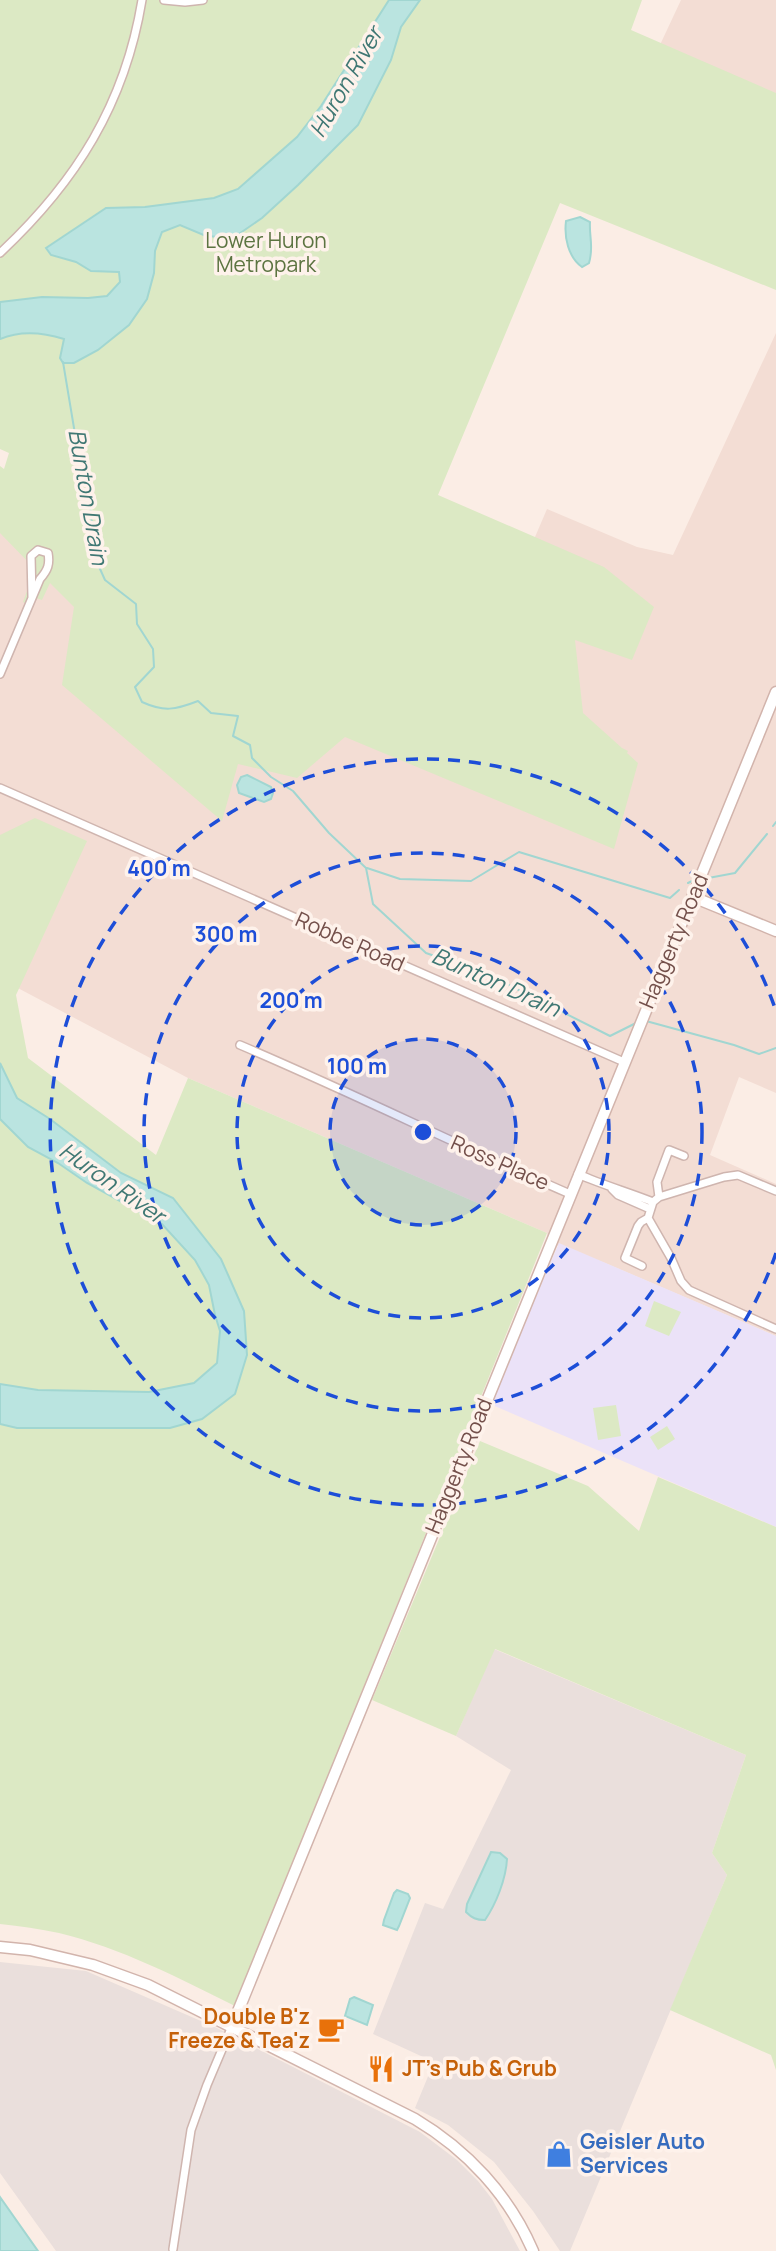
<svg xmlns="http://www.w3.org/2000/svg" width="776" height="2251" font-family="Manrope,sans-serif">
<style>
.residential{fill:#f3ddd4}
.industrial{fill:#eadfdc}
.education{fill:#ebe2f8}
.green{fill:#dce9c4}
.water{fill:#bae4e0;stroke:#a1d6d1;stroke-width:2}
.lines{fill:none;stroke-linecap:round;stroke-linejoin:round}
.stream{stroke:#a1d6d1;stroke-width:2}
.street-casing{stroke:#cfb5af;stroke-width:10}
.secondary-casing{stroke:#d2b4ac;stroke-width:13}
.street{stroke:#fff;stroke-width:7}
.secondary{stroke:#fff;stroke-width:10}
.ring{fill:none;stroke:#1d4ed8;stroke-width:3.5;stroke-dasharray:12 9}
.labels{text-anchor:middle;stroke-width:7;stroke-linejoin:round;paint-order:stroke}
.park-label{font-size:21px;fill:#5c7441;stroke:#fef2eb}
.street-label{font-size:21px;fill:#74504b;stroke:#fef2eb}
.food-label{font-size:21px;font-weight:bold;fill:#c56008;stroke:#fef2eb;text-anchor:end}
.shop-label{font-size:21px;font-weight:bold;fill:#366cbe;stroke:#fef2eb;text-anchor:start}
.water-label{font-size:23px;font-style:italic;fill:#407874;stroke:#fef2eb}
.centre{fill:#1d4ed8;stroke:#fef2eb;stroke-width:3.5}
.ring-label{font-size:21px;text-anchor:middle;font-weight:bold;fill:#1d4ed8;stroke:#fef2eb;stroke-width:7;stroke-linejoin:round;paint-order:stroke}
</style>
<rect width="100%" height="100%" fill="#fbede5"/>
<!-- residential -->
<path class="residential" d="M681 0H776V253L600 173Z
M776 333V1093L739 1077 710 1155 776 1184V1336L605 1263 550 1243 547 1233 188 1078 14 986 0 953V491L523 565 547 509 637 547 673 555Z"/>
<!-- industrial -->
<path class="industrial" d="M494 1649 746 1755 712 1853 727 1875 570 2251H560L533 2211 494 2162 448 2125 415 2108 434 2062 373 2034 425 1903 443 1909 511 1770 456 1736Z
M0 1962 86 1971 217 2028 420 2132 457 2160 478 2181 492 2199 520 2251H56L0 2173Z"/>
<!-- education -->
<path class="education" d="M559 1243 776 1336V1527L490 1404Z"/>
<!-- green -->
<path class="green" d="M0 0H642L631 30 776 93V290L560 203 438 495 604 567 654 607 632 660 575 640 583 713 622 748 628 751 627 753 638 763 614 849 345 737 297 778 238 764 222 821 62 685 74 607 50 583 42 600 36 598 32 606 23 602 35 569 0 533V466L4 469 9 453 0 449Z
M35 818 87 841 16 995 28 1058 156 1155 188 1078 547 1233 235 2006C179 1978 121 1948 59 1933 40 1929 20 1926 0 1924V835Z
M654 1301 681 1312 669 1336 645 1326Z
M616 1405 621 1436 598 1440 593 1408Z
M667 1426 675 1439 658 1450 650 1437Z
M480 1441 588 1486 639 1531 658 1477 776 1527V2070L771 2055 670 2010 727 1875 712 1853 746 1755 495 1649 456 1736 372 1700Z"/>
<!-- water -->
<path class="water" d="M389 0H420L401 27 391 60 358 125 298 185 262 218 233 238 206 236 180 225 162 232 155 251 154 273 147 299 129 325 98 350 74 363H63L60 358 64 339C42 332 21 330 0 339V302L42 297 88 298 107 296 120 282 119 272 91 271 76 262 51 255 46 248 106 208 145 207 214 198 238 189 297 137 321 106Z
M580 217 590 222C589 238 594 246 589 263L582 267C568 257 564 237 566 221Z
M247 775 271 787 273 793 271 799 264 802 239 793 237 785 241 777Z
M0 1063 17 1098 50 1119 121 1173 173 1198 221 1259 244 1311 247 1355 235 1394 202 1419 170 1428H17L0 1424V1384L38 1390 149 1392 194 1383 217 1363 220 1331 215 1315 209 1285 195 1260 162 1224 87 1183 58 1163 28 1147 0 1119Z
M491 1852 500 1853 507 1859C506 1879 496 1904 485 1920 476 1920 472 1918 466 1912L467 1904Z
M397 1890 408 1894 410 1898 399 1926 397 1930 383 1925 384 1920 394 1893Z
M354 1997 373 2005 367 2025 345 2016 350 1999Z
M0 2197 38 2251H0Z"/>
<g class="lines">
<!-- stream -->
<path class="stream" d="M63 362 79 458 88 488 96 560 105 580 136 604 137 624 153 649 154 667 135 687 142 702C164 712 175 710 198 701L211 713 238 716 233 736 250 745 252 758 271 777 293 791 329 833 366 868 373 904 426 953 489 975 610 1036 638 1022
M773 826 776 822
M367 868 400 879 471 881 519 852 670 898 679 890
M703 879 735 873 767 834
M688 883 694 880
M646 1021 734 1045 759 1054 776 1048"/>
<defs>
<path id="street" d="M164 0 185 2 203 0
M0 253C76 182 125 104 142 0
M0 674 40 579C48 570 50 564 48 553L38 550 31 556 32 597
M0 788 624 1062
M240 1045C351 1092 459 1146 570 1194
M578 1174C603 1185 628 1192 653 1202
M612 1189 618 1195 650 1209
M776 1191 738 1175 724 1177 659 1197 653 1202 648 1218 671 1258 681 1281 689 1290 776 1329
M659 1197 657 1182 669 1150 684 1156
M642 1266 625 1258 638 1226 641 1222 648 1218
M173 2249 191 2130 207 2085 232 2026"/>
<path id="secondary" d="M693 897 776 931
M0 1947 30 1950 93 1965 148 1985 415 2119C467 2150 509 2195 533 2251
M232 2026 776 692"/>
</defs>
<!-- street casing -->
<use href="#street" class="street-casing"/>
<!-- secondary casing -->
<use href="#secondary" class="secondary-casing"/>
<!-- street -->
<use href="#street" class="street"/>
<!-- secondary -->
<use href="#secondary" class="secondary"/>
</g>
<!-- distance rings -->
<circle cx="423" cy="1132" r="93" fill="#1d4ed8" fill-opacity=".12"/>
<g class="ring">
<circle cx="423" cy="1132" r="93"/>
<circle cx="423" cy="1132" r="186"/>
<circle cx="423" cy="1132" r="279"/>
<path d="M776 1253A373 373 0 1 1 776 1011"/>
</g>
<!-- icons -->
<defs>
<symbol id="cafe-bare" viewBox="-9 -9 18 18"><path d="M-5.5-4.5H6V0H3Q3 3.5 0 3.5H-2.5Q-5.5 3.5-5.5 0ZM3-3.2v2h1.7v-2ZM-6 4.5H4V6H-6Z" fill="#e8710a" stroke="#fef2eb" stroke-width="2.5" paint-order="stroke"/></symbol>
<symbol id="restaurant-bare" viewBox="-9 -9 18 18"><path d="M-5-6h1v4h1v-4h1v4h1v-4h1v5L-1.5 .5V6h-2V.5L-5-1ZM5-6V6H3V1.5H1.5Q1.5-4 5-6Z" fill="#e8710a" stroke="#fef2eb" stroke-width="2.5" paint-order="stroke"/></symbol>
<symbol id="shop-bare" viewBox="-9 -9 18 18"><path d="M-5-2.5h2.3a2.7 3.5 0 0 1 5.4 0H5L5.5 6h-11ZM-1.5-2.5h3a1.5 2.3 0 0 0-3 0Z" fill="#3f7fe0" stroke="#fef2eb" stroke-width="2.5" paint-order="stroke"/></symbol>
</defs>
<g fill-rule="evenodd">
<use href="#cafe-bare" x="312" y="2010" width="38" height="38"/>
<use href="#restaurant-bare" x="362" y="2050" width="38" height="38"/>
<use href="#shop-bare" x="540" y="2135" width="38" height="38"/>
</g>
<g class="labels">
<!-- park labels -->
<g class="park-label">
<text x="266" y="248">Lower Huron<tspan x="266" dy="24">Metropark</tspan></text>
</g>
<!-- street labels -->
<g class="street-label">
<text transform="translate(674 941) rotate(-67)" y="7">Haggerty Road</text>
<text transform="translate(350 942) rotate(24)" y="7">Robbe Road</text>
<text transform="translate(500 1163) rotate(24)" y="7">Ross Place</text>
<text transform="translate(459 1466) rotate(-68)" y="7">Haggerty Road</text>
</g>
<!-- food labels -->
<g class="food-label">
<text x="310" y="2024">Double B'z<tspan x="310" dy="24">Freeze &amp; Tea'z</tspan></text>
<text x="402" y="2076" text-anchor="start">JT's Pub &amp; Grub</text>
</g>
<!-- shop labels -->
<g class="shop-label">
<text x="580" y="2149">Geisler Auto<tspan x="580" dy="24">Services</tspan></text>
</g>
<!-- water labels -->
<g class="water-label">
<text transform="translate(346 82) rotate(-60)" y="8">Huron River</text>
<text transform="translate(88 497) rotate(80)" y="8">Bunton Drain</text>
<text transform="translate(496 982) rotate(24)" y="8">Bunton Drain</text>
<text transform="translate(112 1183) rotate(35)" y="8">Huron River</text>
</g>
</g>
<circle cx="423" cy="1132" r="10" class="centre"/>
<g class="ring-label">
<text x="159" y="876">400 m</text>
<text x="226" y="942">300 m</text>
<text x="291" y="1008">200 m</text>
<text x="357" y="1074">100 m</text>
</g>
</svg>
